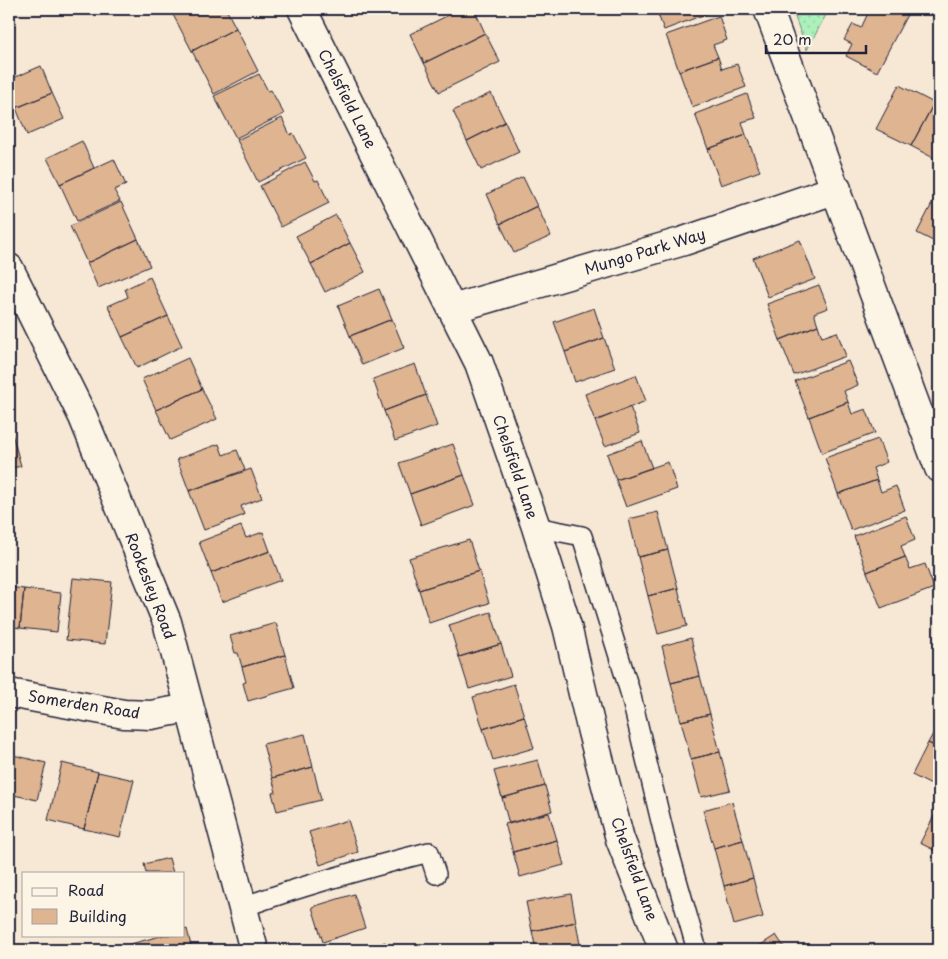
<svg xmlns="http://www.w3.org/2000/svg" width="948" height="959" font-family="'Playpen Sans',sans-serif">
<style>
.grass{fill:url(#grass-dots);stroke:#67897b}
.building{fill:#dfb490;stroke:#22223b}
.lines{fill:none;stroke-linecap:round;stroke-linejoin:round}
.service-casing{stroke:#22223b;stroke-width:22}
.minor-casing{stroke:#22223b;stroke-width:31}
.tertiary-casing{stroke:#22223b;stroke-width:31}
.service{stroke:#fcf5e5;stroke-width:19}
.minor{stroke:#fcf5e5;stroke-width:28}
.tertiary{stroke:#fcf5e5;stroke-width:28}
.labels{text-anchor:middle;stroke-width:4;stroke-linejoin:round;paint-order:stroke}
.street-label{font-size:15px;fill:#22223b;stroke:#fcf5e5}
</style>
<defs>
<pattern id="grass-dots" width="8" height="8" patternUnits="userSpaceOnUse" patternTransform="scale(1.25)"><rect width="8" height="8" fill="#acf0bb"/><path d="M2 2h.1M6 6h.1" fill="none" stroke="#94cea2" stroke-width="1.8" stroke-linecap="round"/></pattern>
</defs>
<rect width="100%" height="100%" fill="#f6e8d4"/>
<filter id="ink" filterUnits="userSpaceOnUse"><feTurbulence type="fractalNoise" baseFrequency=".02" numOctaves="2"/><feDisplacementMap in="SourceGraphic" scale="10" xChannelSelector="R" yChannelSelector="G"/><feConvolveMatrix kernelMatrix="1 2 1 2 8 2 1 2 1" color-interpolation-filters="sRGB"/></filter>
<g filter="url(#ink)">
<!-- grass -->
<path class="grass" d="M792 9H829L807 50Z"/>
<!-- building -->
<path class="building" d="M170 9H226L236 28 192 51Z
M461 9H474L485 33 424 63 410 34Z
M656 9H716V10L664 30Z
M870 9H910L877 72 846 56 852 44 844 40 853 24 861 28Z
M719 16 727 40 713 45 718 57 679 71 666 35Z
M236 28 258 71 214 94 192 51Z
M485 33 500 62 439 92 424 63Z
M718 57 722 69 737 64 746 87 692 107 679 71Z
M41 66 52 93 16 108 9 92V80Z
M259 74 268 91 271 90 284 114 236 138 214 96Z
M899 85 934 103 911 146 876 129Z
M52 93 64 119 27 135 16 108Z
M491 93 505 122 467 141 453 111Z
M747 94 756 118 742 122 746 135 708 149 695 114Z
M934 103 939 106V161L911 146Z
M282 118 290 135 293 133 306 158 258 182 237 140Z
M505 122 519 152 481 170 467 141Z
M746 135 760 171 721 185 708 149Z
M82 141 94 168 60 184 47 158Z
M114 159 126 185 114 190 120 201 77 221 60 184Z
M305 162 315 181 318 180 329 203 281 227 260 186Z
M523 177 537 206 500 224 487 194Z
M939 190V244L917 233Z
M121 202 138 239 87 263 70 226Z
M537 206 551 236 514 253 500 224Z
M336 215 350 243 311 264 296 236Z
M138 239 150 266 98 288 87 263Z
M800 240 815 279 768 297 753 258Z
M350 243 365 272 325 292 311 264Z
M150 277 168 316 122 337 108 306 128 297 125 289Z
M819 285 828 308 814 313 818 325 780 340 767 304Z
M379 289 392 319 350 336 338 306Z
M594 308 604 338 565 352 554 322Z
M168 316 182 346 137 368 122 337Z
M392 319 404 348 362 365 350 336Z
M818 325 822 337 837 332 846 356 794 375 780 340Z
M604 338 615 368 575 382 565 352Z
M188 358 202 389 156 410 142 379Z
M848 361 858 385 844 391 848 402 809 417 795 381Z
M415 364 426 395 384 411 373 379Z
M636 375 646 401 595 421 585 394Z
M202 389 217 419 170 440 156 410Z
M426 395 437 426 395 441 384 411Z
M848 402 852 414 866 409 875 433 822 453 809 417Z
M630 407 640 433 605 446 595 421Z
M11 430 21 466 9 469V431Z
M878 439 887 462 873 468 877 480 838 494 825 458Z
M642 441 652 468 616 480 607 454Z
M219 444 223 455 237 450 245 470 189 491 177 459Z
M453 444 464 475 410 494 399 463Z
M668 462 677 489 626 507 616 480Z
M251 469 262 498 241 506 244 515 204 530 189 491Z
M464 475 475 505 421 525 410 494Z
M877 480 881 492 896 486 905 510 851 530 838 494Z
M658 512 668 550 638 557 629 519Z
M906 516 915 540 901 546 905 557 867 572 854 536Z
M241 526 246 538 263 532 270 551 211 573 199 542Z
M469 540 479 571 419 590 409 558Z
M668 550 678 588 648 596 638 557Z
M270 551 281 580 222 602 211 573Z
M905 557 910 569 925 564 934 588 881 608 867 572Z
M479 571 489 603 429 623 419 590Z
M73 578 112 582 105 644 66 640Z
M9 587 24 589 20 628 9 626Z
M678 588 687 626 658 634 648 596Z
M24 589 61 593 57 632 20 628Z
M491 612 501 644 459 657 449 625Z
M276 623 285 655 242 667 238 653H235L230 636Z
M691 638 700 676 671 683 662 646Z
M501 644 511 676 469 689 459 657Z
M285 655 294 688 248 701 243 683 246 682 242 667Z
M700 676 710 714 681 721 671 683Z
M514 684 524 716 483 729 473 697Z
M710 714 720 752 691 759 681 721Z
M524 716 534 748 493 760 483 729Z
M939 723V748L928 743Z
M305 734 313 767 272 778 263 744Z
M928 743 939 748V789L912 775Z
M720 752 730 790 701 797 691 759Z
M9 754 46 763 37 800 9 794Z
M538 760 545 786 502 798 494 771Z
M62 763 98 772 84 829 48 820Z
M313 767 321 800 277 811 272 793 276 792 272 778Z
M98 772 134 780 120 837 84 829Z
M545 786 552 811 509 824 502 798Z
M732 802 743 840 714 848 703 810Z
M549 813 557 840 513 852 505 824Z
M934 816 939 818 938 852 920 843Z
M348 820 358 852 320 865 309 832Z
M557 840 564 865 520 877 513 852Z
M743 840 753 878 724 886 714 848Z
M169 858 173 873H146L144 864Z
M753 878 763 917 734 925 724 886Z
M354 894 365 928 323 942 312 907Z
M571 894 576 922 532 931 526 902Z
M576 922 581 950H536L532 931Z
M187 929 192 950H128L127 945 164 935H184V930Z
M776 935 786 950H753Z
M385 942 389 950H367Z"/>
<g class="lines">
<defs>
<path id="service" d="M536 527 582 536 630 692 665 838 697 950
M243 907C304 885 366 868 429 852L436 874"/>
<path id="minor" d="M768 9 939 468
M9 268 83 417 167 622 254 950
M452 309 684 241 837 189
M9 693 124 714 151 715 189 708"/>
<path id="tertiary" d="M302 9 479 363 536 527 567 626 592 732 620 839 664 950"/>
</defs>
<!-- service casing -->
<use href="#service" class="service-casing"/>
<!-- minor casing -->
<use href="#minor" class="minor-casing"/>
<!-- tertiary casing -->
<use href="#tertiary" class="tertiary-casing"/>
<!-- service -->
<use href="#service" class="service"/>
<!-- minor -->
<use href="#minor" class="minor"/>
<!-- tertiary -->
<use href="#tertiary" class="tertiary"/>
</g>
</g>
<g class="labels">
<!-- street labels -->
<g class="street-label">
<text transform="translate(347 99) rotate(63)" y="5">Chelsfield Lane</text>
<text transform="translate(645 252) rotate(-17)" y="5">Mungo Park Way</text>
<text transform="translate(515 467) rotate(71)" y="5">Chelsfield Lane</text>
<text transform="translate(150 586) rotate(69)" y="5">Rookesley Road</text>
<text transform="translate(84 705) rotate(9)" y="5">Somerden Road</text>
<text transform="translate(634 869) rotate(70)" y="5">Chelsfield Lane</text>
</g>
</g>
<!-- margin -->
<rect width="948" height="959" fill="none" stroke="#fcf5e5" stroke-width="30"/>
<rect x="15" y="15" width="918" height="929" fill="none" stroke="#22223b" stroke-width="2" filter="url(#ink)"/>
<!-- legend -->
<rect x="22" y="872" width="162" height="65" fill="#fcf5e5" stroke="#a5a1a1"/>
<rect x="32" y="888" width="25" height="8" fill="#fcf5e5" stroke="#a5a1a1"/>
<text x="68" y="896" font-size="15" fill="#22223b">Road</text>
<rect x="32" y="909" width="25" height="15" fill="#dfb490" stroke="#a5a1a1"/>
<text x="68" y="922" font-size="15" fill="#22223b">Building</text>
<!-- scale -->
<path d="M766 45v8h100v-8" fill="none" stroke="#22223b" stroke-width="2.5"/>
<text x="773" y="45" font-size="15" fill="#22223b" stroke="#fcf5e5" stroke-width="4" paint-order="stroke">20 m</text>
</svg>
